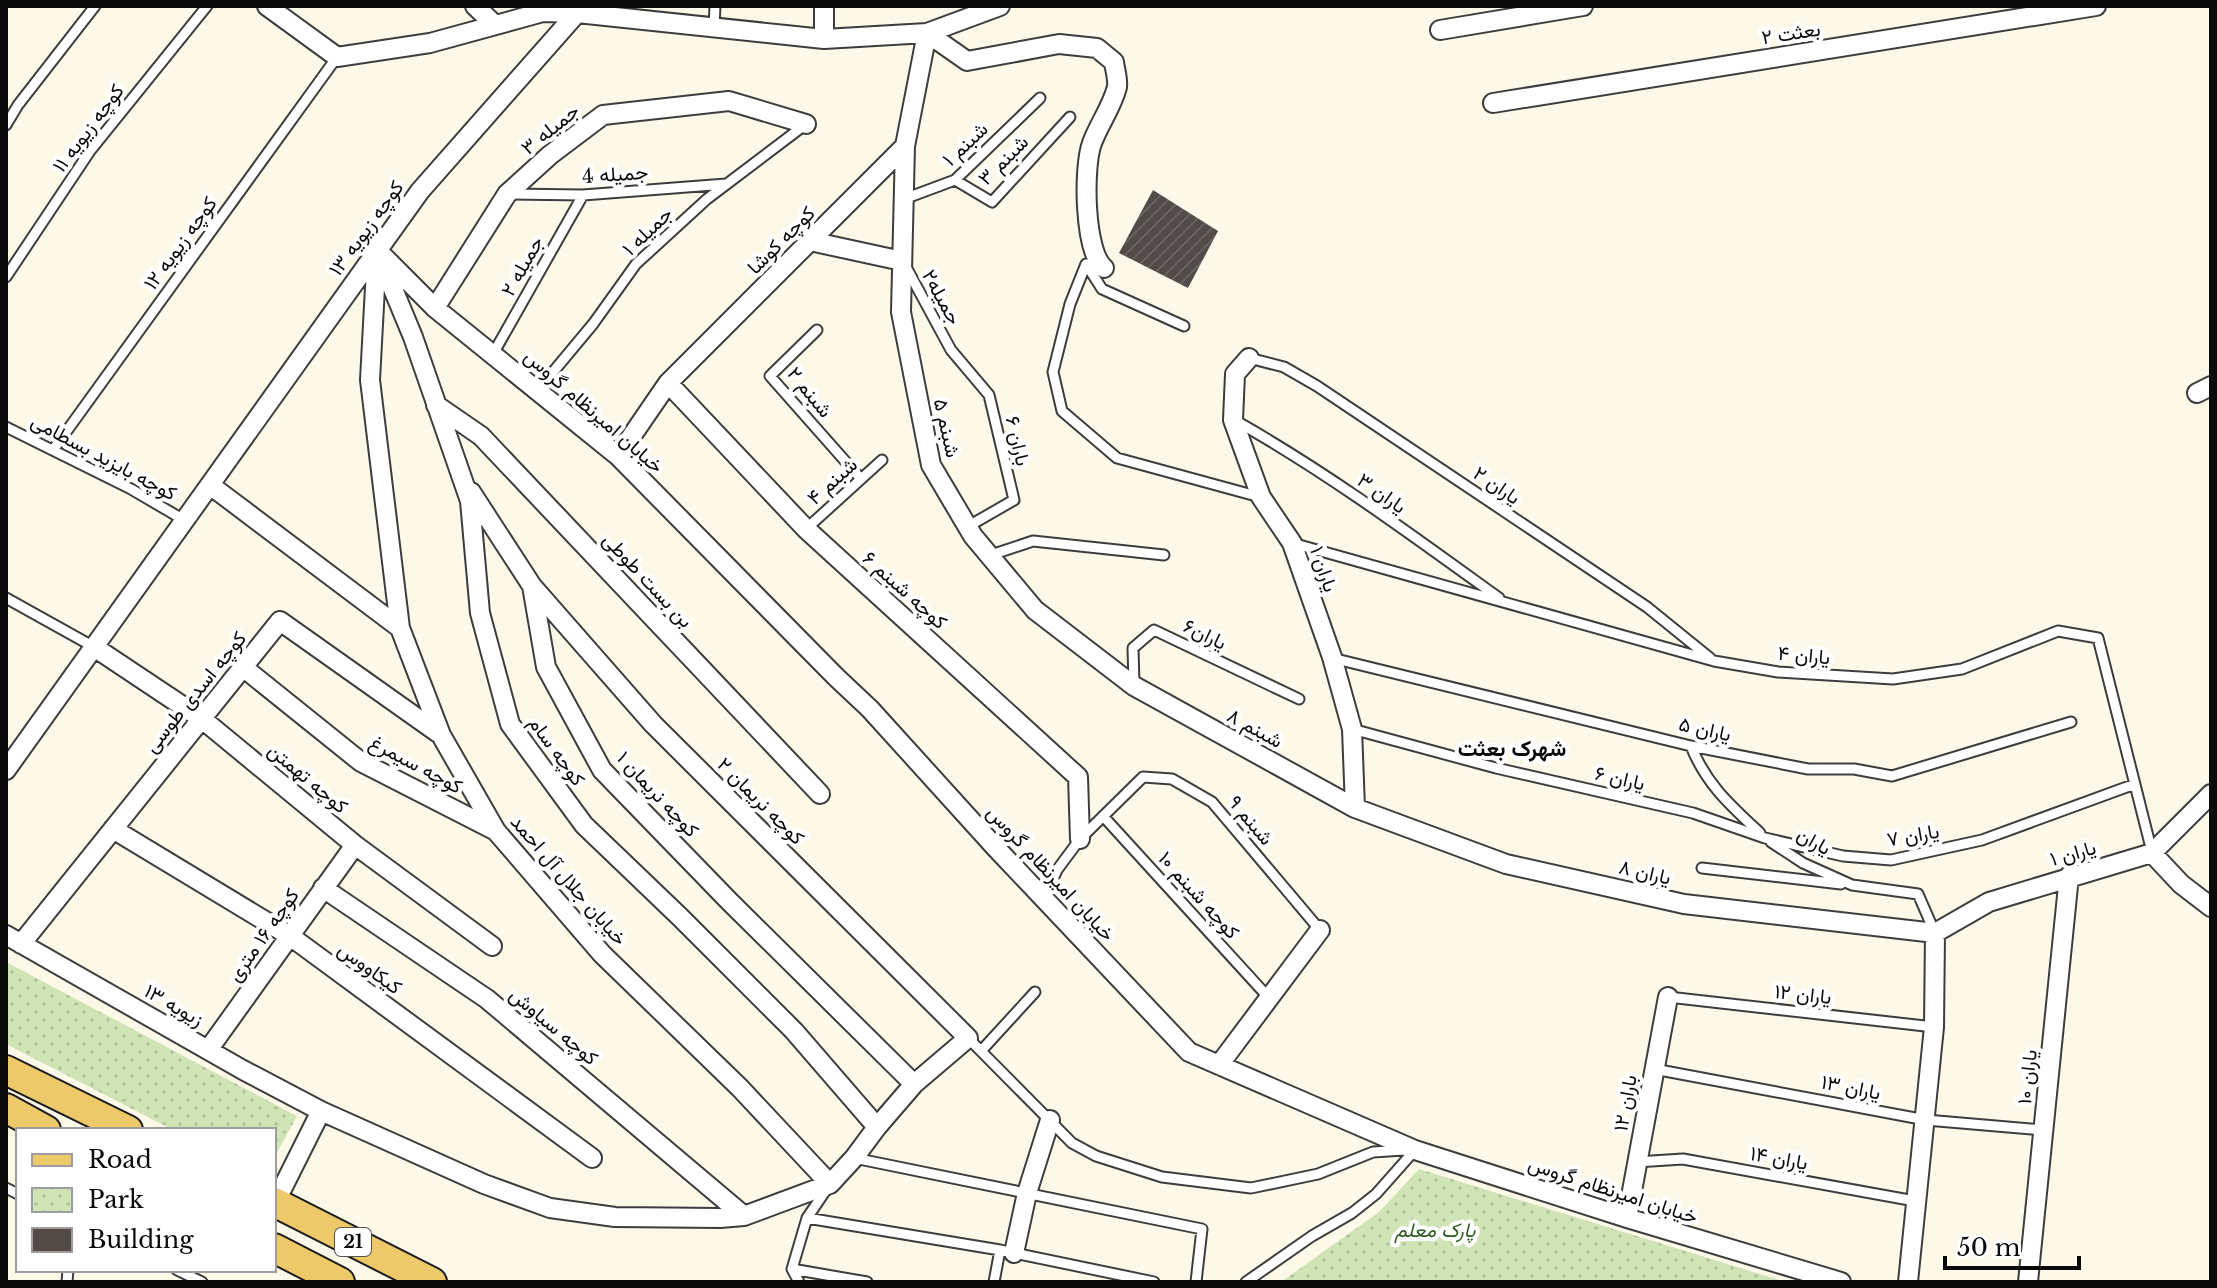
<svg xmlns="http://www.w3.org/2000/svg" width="2217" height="1288" font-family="'Libre Baskerville',Vazirmatn,serif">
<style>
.park{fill:url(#park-dots)}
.building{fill:url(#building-hatch)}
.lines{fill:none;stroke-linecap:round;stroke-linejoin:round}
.service-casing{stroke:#3d3d3d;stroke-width:13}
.minor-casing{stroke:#3d3d3d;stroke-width:22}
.primary-casing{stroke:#1b1b1b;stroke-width:32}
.service{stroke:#fff;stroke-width:9}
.minor{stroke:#fff;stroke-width:18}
.primary{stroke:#eec969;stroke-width:28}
.labels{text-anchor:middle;stroke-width:8;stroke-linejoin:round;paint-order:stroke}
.shield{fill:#fff;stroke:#545454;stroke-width:2}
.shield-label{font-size:18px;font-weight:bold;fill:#0a0a0a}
.street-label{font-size:20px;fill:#0a0a0a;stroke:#fff}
.park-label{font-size:20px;font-style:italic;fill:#2f5c21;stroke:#fff}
.neighbourhood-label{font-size:22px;font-weight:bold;fill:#0a0a0a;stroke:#fff}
</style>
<defs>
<pattern id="park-dots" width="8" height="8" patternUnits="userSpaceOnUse" patternTransform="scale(2)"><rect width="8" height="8" fill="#d0e4b6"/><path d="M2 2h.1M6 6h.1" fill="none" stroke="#b1c29b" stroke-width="1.8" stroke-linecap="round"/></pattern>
<pattern id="building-hatch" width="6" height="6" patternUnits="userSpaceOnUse" patternTransform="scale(2)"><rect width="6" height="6" fill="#524b48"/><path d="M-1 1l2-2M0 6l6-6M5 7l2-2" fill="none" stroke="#66605e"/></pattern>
</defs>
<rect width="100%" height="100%" fill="#fdf9e9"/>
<!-- park -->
<path class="park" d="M6 962 297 1116 274 1158V1130H173L6 1044Z
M1419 1169 1786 1282H1281L1379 1212Z"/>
<!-- building -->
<path class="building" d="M1153 190 1218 231 1188 288 1119 253Z"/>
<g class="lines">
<defs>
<path id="service" d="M714 27 715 6
M6 125 18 105 95 6
M955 180 992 202 1070 117
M510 194 583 195 726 184
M904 199 955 180 1040 98
M906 267 951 350 989 395 1014 500 967 527
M6 277 90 151 207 6
M1184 326 1102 289 1086 264 1070 304 1053 372 1062 411 1117 458 1260 497
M817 330 770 376 861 479
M493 354 583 195
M1249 358 1284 367 1317 386 1647 607 1710 658
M538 390 593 324 636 264 707 199 806 124
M1236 421C1328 473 1413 536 1499 598
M6 427 131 489 184 520
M53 450 337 57
M806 529 882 460
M1292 543 1714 661 1778 672 1893 679 1962 669 2058 631 2098 638 2152 852
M988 556 1033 541 1164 555
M6 598 94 647
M1332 658 1691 746 1808 769H1854L1892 776 2071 722
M1134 684 1133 648 1154 630 1299 699
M1352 729 1496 768 1693 813 1765 838 1843 856 1891 860 1982 840 2135 784
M1691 746C1706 784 1730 805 1760 833
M1103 816 1269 998
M1771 842 1803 863 1852 885 1918 894 1935 933
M1702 868 1841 884
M1044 898 1057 870 1080 839 1143 777 1172 779 1212 802 1320 930
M1668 997 1934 1027
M968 1038 1072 1143 1096 1156 1162 1177 1251 1188 1318 1174 1373 1152 1404 1150
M981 1051 1035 992
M1654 1069 1926 1120 2044 1130
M854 1158 1202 1229 1196 1282
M1636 1162 1683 1159 1915 1201
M6 1188 18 1194
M807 1218 1000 1250 1154 1282
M792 1269 867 1282
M177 1270 202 1282
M67 1282 68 1270
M799 1282 792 1269 807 1218 826 1190
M994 1282 1000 1250
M1246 1282 1312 1236 1352 1213 1376 1194 1415 1150"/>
<path id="minor" d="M267 6 337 57 430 43 543 12 577 13V8
M475 6 495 25
M1440 30 1583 6
M927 33 967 61 1059 44 1097 48 1114 62C1115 70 1118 79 1117 87 1112 107 1099 124 1092 143 1083 167 1084 252 1104 268
M824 39V6
M1493 103 2096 6
M905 146 901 312 931 465 973 536 1035 610 1134 686 1355 808 1506 864 1684 904 1935 933
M810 241 902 261
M377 250 435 308 618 456 836 677 870 709 995 847 1189 1052 1415 1150 1627 1218 1841 1282
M377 250 370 380 400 628 441 735 496 831 602 954 740 1088 830 1184
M381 260 413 337 470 501 480 613 510 724 584 825 680 917 794 1031 877 1127
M435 308 507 194 550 155 603 115 729 101 806 124
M1249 358 1235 374 1233 420 1261 497 1292 543 1332 657 1352 729 1355 808
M668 383 806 529 1078 777 1080 839
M2197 393 2211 386
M436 405 481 436 820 794
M618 456 668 383 905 146 927 33
M210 485 400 628
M471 492 532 586 546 667 602 770 729 901 914 1084
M94 647 202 719 355 845 492 946
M244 668 361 762 496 831
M6 770 420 191 577 13 824 39 927 33 1000 6
M113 829 290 936 592 1158
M2152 853 2211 794
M323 888 487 999 744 1216
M1935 933 1989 902 2152 853 2181 884 2211 907
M6 935 243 1070 321 1111 484 1184 550 1208 615 1217 720 1218 744 1216 830 1184 854 1158 877 1127 914 1084 968 1038 653 724 532 586
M21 944 280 621 441 735
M208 1050 355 845
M1219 1065 1320 930
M275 1203 321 1111
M1627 1218 1668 997
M1014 1253 1027 1193 1050 1120
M1908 1282 1934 1027 1935 933
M2028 1282 2069 876"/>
<path id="primary" d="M6 1070 128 1130
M6 1108 46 1130
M274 1202 432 1282
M274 1248 340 1282"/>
</defs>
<!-- service casing -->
<use href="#service" class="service-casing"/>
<!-- minor casing -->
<use href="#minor" class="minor-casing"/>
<!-- primary casing -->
<use href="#primary" class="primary-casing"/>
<!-- service -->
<use href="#service" class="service"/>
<!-- minor -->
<use href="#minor" class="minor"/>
<!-- primary -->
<use href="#primary" class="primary"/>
</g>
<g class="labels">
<!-- shield labels -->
<rect class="shield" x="335" y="1228" width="36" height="28" rx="6"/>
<g class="shield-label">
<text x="353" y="1248">21</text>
</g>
<!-- street labels -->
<g class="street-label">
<text transform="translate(1791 33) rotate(-9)" y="7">بعثت ۲</text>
<text transform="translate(88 128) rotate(-53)" y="7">کوچه زیویه ۱۱</text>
<text transform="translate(550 129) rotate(-39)" y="7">جمیله ۳</text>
<text transform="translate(965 144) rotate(-43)" y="7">شبنم ۱</text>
<text transform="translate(1003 160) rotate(-45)" y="7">شبنم ۳</text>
<text transform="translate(615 174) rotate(-4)" y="7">جمیله 4</text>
<text transform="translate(366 228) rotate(-54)" y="7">کوچه زیویه ۱۳</text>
<text transform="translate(647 231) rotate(-44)" y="7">جمیله ۱</text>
<text transform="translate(781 240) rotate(-45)" y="7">کوچه کوشا</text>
<text transform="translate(180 243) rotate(-54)" y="7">کوچه زیویه ۱۲</text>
<text transform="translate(522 266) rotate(-61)" y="7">جمیله ۲</text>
<text transform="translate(942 297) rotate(61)" y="7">جمیله۲</text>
<text transform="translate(810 392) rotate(51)" y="7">شبنم ۲</text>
<text transform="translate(594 411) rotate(41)" y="7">خیابان امیرنظام گروس</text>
<text transform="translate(947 428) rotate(77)" y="7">شبنم ۵</text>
<text transform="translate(1018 441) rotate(77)" y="7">باران ۶</text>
<text transform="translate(104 457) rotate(28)" y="7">کوچه بایزید بسطامی</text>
<text transform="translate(832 481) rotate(-42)" y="7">شبنم ۴</text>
<text transform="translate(1497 485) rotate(34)" y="7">یاران ۲</text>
<text transform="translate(1382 493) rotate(35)" y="7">یاران ۳</text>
<text transform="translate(1324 569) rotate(71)" y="7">یاران ۱</text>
<text transform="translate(648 580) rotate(47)" y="7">بن بست طوطی</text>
<text transform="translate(905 590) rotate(42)" y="7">کوچه شبنم ۶</text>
<text transform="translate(1205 634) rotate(26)" y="7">یاران۶</text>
<text transform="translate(1804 655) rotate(5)" y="7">یاران ۴</text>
<text transform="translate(195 692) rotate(-51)" y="7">کوچه اسدی طوسی</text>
<text transform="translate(1255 728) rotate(29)" y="7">شبنم ۸</text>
<text transform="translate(1705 729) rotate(12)" y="7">یاران ۵</text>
<text transform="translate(557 751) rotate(54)" y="7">کوچه سام</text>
<text transform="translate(416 764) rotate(28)" y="7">کوچه سیمرغ</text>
<text transform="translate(308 778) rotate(40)" y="7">کوچه تهمتن</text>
<text transform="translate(1620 778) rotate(13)" y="7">یاران ۶</text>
<text transform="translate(658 794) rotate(47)" y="7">کوچه نریمان ۱</text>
<text transform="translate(761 801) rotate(45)" y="7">کوچه نریمان ۲</text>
<text transform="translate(1251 820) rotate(50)" y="7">شبنم ۹</text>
<text transform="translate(1913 835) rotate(-10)" y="7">یاران ۷</text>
<text transform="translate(1814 841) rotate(29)" y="7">یاران</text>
<text transform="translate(2073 853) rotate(-16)" y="7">یاران ۱</text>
<text transform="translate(1645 872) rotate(13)" y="7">یاران ۸</text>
<text transform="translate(1051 873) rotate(47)" y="7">خیابان امیرنظام گروس</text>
<text transform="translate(569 880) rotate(49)" y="7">خیابان جلال آل احمد</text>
<text transform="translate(1199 895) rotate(48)" y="7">کوچه شبنم ۱۰</text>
<text transform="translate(263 935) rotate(-55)" y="7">کوچه ۱۶ متری</text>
<text transform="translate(370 968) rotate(36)" y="7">کیکاووس</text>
<text transform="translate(1803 994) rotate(6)" y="7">یاران ۱۲</text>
<text transform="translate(174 1005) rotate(30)" y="7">زیویه ۱۳</text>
<text transform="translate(554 1026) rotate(40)" y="7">کوچه سیاوش</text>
<text transform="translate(2027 1077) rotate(-84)" y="7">یاران ۱۰</text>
<text transform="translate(1851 1087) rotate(11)" y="7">یاران ۱۳</text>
<text transform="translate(1625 1103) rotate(-80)" y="7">باران ۱۲</text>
<text transform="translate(1779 1158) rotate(10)" y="7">یاران ۱۴</text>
<text transform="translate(1613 1190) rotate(18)" y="7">خیابان امیرنظام گروس</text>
</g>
<!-- park labels -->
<g class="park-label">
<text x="1435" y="1237">پارک معلم</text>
</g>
<!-- neighbourhood labels -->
<g class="neighbourhood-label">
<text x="1512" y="756">شهرک بعثت</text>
</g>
</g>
<!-- border -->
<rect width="2217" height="1288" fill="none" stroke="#0a0a0a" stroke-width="16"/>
<!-- legend -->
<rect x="16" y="1128" width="260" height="144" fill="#ffffff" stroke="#9d9d9d" stroke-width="2"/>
<rect x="32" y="1154" width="40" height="12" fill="#eec969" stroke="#9d9d9d" stroke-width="2"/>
<text x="88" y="1168" font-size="24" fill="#0a0a0a">Road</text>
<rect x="32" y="1188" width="40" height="24" fill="url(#park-dots)" stroke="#9d9d9d" stroke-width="2"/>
<text x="88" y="1208" font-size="24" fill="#0a0a0a">Park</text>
<rect x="32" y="1228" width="40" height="24" fill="#524b48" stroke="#9d9d9d" stroke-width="2"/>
<text x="88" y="1248" font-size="24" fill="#0a0a0a">Building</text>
<!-- scale -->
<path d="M1945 1256v12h134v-12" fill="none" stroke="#0a0a0a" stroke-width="4"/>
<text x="1957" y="1256" font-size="24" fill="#0a0a0a" stroke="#ffffff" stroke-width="6" paint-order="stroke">50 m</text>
</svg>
